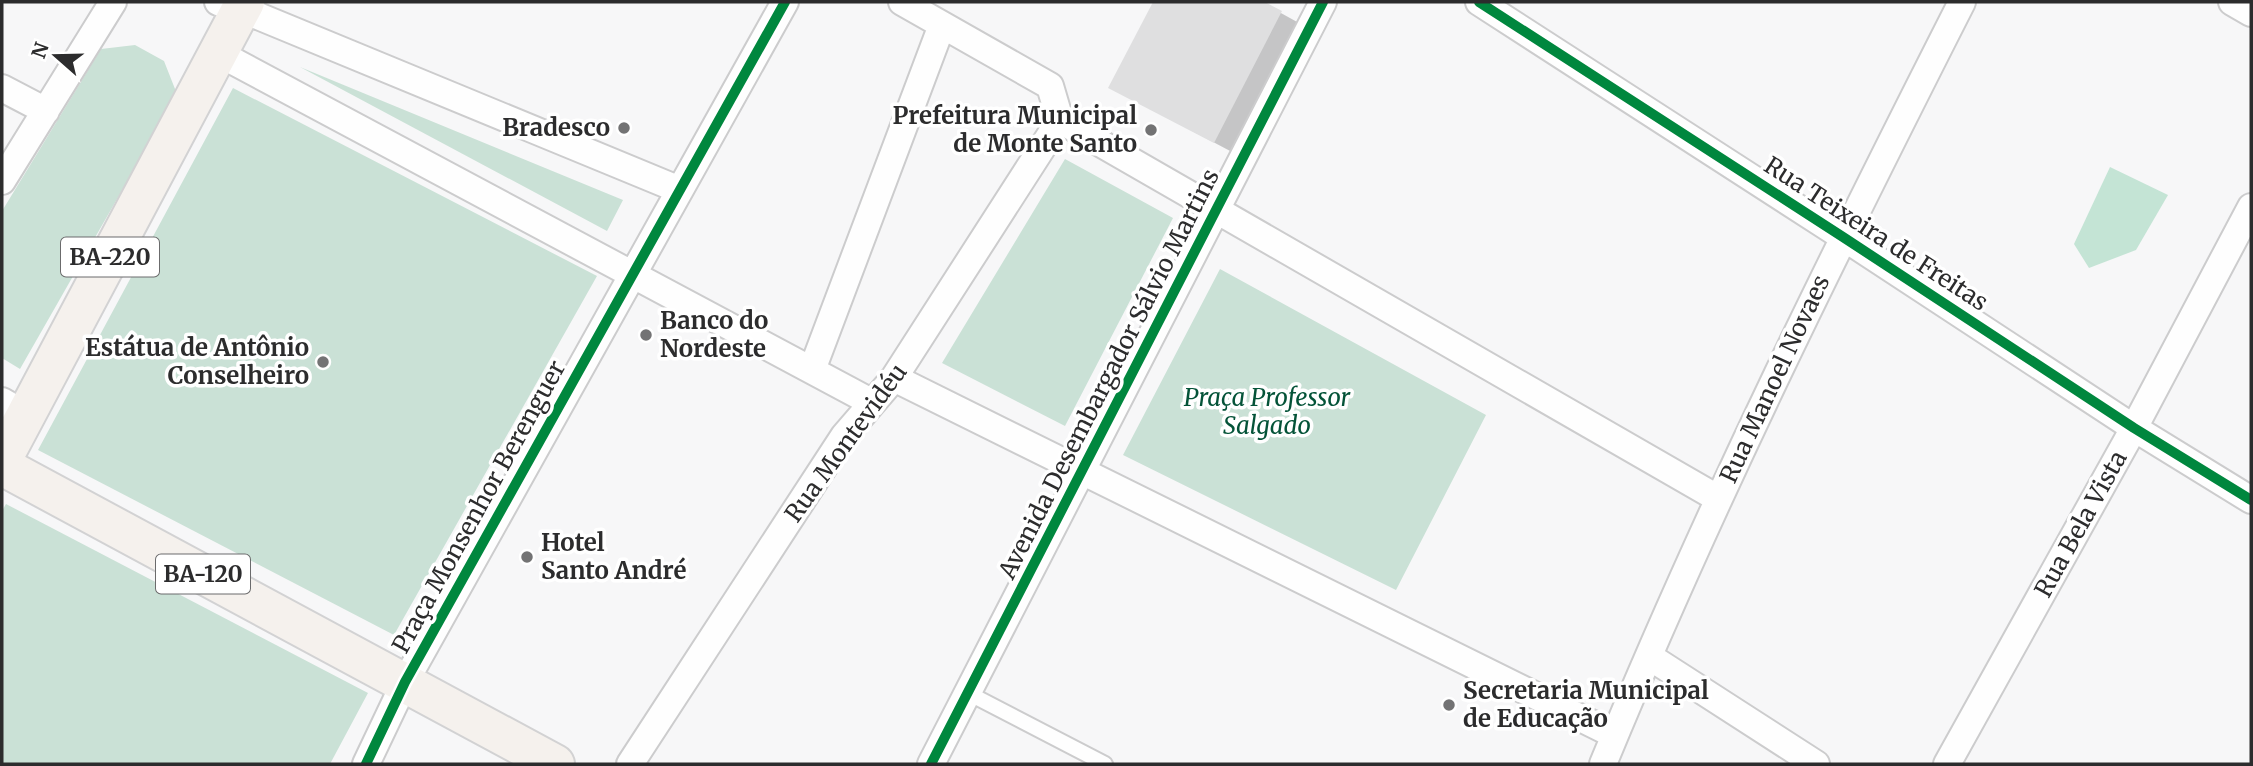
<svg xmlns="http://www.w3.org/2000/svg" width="2253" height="766" font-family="Merriweather,serif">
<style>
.green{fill:#cae1d6}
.forest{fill:#c4e4d5}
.shadow{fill:#0003}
.building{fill:#dfdfe0}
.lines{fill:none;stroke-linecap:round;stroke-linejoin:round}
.service-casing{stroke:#cccccd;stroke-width:18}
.minor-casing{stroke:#cccccd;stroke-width:30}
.primary-casing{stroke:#d2d2d3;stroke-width:42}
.service{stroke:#fefefe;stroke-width:14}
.minor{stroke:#fefefe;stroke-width:26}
.primary{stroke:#f5f1ed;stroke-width:38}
.cycleway-casing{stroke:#fff;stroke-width:15}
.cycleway{stroke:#00873e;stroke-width:10}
.poi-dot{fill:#737374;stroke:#fff;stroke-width:2.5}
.labels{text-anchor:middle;stroke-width:7;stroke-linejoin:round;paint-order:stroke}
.shield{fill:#fff;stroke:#6b6b6c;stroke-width:2}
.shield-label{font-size:23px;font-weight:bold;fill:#2c2c2d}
.poi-label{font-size:24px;font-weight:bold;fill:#2c2c2d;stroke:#fff;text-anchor:end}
.street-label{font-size:24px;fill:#2c2c2d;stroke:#fff}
.park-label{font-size:24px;font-style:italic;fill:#045338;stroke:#fff}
</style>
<rect width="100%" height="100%" fill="#f7f7f8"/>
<!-- green -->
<path class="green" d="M135 45 164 61 177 94 20 369 2 358V211L101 49Z
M300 67 623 200 607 231Z
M233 88 597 276 394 635 38 450Z
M1065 159 1173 218 1065 426 942 363Z
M1220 269 1486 415 1396 590 1123 455Z
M6 504 368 693 330 764H2V511Z"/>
<!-- forest -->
<path class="forest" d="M2110 167 2168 195 2136 250 2089 268 2074 244Z"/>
<!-- shadow -->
<path class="shadow" d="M1155 2H1261L1299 23 1232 152 1111 88Z"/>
<!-- building -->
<path class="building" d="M1153 2H1265L1282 11 1214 143 1108 88Z"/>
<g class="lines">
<defs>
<path id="service" d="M968 693 1105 764"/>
<path id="minor" d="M218 2 241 9 680 190
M902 2 1050 86 1060 120
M1479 2 1843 237 2134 428 2251 500
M2232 2 2251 13
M218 53 871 402
M2 88 46 111
M1060 120 1719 499
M2 181 113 2
M812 370 942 25
M894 378 1615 735
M2 401 26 415
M1650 657 1816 764
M366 764 405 682 785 2
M630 764 844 436 894 378 1060 120
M931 764 1323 2
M1603 764C1710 504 1835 252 1962 2
M1947 764 2134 428 2251 207"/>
<path id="primary" d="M2 460 245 2
M2 466 555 764"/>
</defs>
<!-- service casing -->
<use href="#service" class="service-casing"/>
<!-- minor casing -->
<use href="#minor" class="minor-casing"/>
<!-- primary casing -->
<use href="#primary" class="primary-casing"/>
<!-- service -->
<use href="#service" class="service"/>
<!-- minor -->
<use href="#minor" class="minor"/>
<!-- primary -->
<use href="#primary" class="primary"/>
<defs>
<path id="cycleway" d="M1479 2 1843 237 2134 428 2251 500
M366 764 405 682 785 2
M931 764 1323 2"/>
</defs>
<!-- cycleway casing -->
<use href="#cycleway" class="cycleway-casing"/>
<!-- cycleway -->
<use href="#cycleway" class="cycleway"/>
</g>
<!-- markers -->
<g class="poi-dot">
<circle cx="624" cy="128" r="7"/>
<circle cx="1151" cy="130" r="7"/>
<circle cx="646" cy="335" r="7"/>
<circle cx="323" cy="362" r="7"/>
<circle cx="527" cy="557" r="7"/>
<circle cx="1449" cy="705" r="7"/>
</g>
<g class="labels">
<!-- shield labels -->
<g class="shield">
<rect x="61" y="237.5" width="98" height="39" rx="5"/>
<rect x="156" y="554.5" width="94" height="39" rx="5"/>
</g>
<g class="shield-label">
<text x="110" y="265">BA-220</text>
<text x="203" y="582">BA-120</text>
</g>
<!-- poi labels -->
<g class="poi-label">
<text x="1137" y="124">Prefeitura Municipal<tspan x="1137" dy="28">de Monte Santo</tspan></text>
<text x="610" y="136">Bradesco</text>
<text x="660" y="329" text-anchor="start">Banco do<tspan x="660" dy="28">Nordeste</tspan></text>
<text x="309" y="356">Estátua de Antônio<tspan x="309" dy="28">Conselheiro</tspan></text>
<text x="541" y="551" text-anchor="start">Hotel<tspan x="541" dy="28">Santo André</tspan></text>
<text x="1463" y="699" text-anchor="start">Secretaria Municipal<tspan x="1463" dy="28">de Educação</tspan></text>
</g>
<!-- street labels -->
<g class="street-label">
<text transform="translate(1876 234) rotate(33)" y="8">Rua Teixeira de Freitas</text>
<text transform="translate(1109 374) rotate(-63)" y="8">Avenida Desembargador Sálvio Martins</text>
<text transform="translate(1775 379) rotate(-65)" y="8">Rua Manoel Novaes</text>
<text transform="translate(846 443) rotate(-54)" y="8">Rua Montevidéu</text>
<text transform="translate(479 507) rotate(-61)" y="8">Praça Monsenhor Berenguer</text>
<text transform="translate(2081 524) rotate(-61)" y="8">Rua Bela Vista</text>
</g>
<!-- park labels -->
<g class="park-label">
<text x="1267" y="406">Praça Professor<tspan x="1267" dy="28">Salgado</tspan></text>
</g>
</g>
<!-- border -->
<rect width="2253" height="766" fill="none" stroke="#2c2c2d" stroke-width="7"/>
<!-- north arrow -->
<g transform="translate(56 56) rotate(290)" stroke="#ffffff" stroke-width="5" paint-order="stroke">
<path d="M0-5L12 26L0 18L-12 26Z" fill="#2c2c2d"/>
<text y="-10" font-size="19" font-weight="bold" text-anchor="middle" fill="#2c2c2d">N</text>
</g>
</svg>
